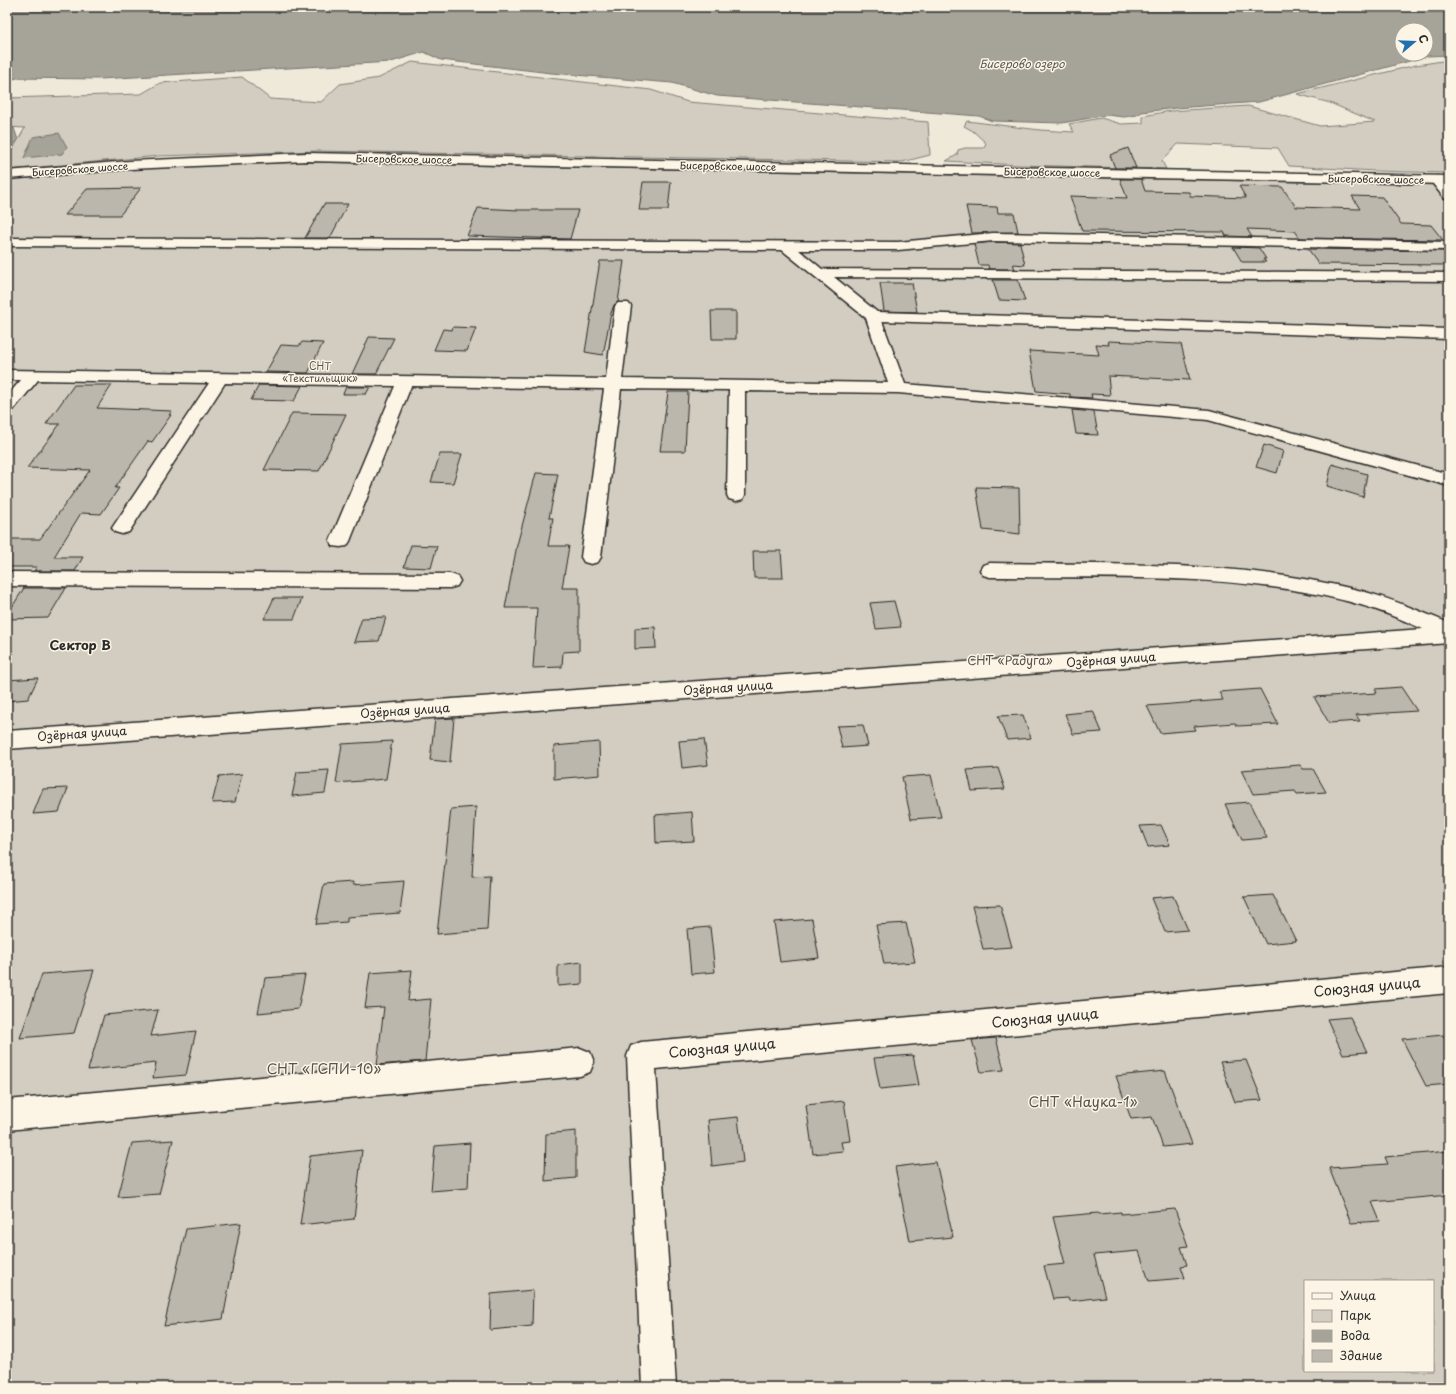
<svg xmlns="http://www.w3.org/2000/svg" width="1456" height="1394" font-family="'Playpen Sans',sans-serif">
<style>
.green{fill:#d2cdc0;stroke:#7e7c76;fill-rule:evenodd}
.water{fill:#a6a399;stroke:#75736d;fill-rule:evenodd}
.building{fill:#bcb7ac;stroke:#2b2b2b}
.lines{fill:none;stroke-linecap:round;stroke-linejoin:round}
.minor-casing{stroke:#2b2b2b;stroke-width:3}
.major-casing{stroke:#2b2b2b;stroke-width:3}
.minor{fill:#fcf5e5;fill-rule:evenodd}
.major{fill:#fcf5e5;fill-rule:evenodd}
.labels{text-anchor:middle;stroke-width:3;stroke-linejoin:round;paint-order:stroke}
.far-street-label{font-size:10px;fill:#2b2b2b;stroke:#fcf5e5}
.far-park-label{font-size:10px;fill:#555450;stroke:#fcf5e5}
.far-water-label{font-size:11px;font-style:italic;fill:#565552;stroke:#fcf5e5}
.street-label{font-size:12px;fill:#2b2b2b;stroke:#fcf5e5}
.park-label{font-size:12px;fill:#555450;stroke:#fcf5e5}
.neighbourhood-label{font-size:13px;font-weight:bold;fill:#2b2b2b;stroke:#fcf5e5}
.near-street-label{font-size:14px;fill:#2b2b2b;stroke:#fcf5e5}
.near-park-label{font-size:14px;fill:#555450;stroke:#fcf5e5}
</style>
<rect width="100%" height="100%" fill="#efe9da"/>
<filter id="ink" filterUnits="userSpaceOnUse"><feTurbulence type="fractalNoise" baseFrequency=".025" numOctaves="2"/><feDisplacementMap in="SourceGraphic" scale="8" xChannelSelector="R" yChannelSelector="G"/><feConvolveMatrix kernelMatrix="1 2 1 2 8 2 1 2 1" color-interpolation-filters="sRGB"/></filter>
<g filter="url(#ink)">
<!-- green -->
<path class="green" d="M1449 60V173L1375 171 1289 166 1278 148 1178 144 1162 161 1166 169 1019 165 946 161 957 155 958 150 965 148H984L986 143 973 131 964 126 967 121 1040 130 1074 132 1069 124 1101 118 1121 124 1143 123V116L1170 111 1248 106 1320 126 1375 122 1330 103 1297 94 1416 65Z
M412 62 651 90 688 102 928 122 930 155 902 162 318 151 159 156 7 170V159L25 128 7 127V98L141 94 160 83 242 77 270 99 321 102 340 84 379 78Z
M305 162 1449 185V1387H7V180L128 169ZM1305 1281H1433V1371H1305Z"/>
<!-- water -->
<path class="water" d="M7 7H1449V55L1428 56 1259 102 1176 108 1142 112 1137 115 1124 117 1107 115 1062 123 992 121 979 116 717 96 672 83 551 73 441 60 424 52 391 62 100 79 17 78 7 81ZM1402 30H1426V54H1402Z
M7 128H14L18 140 7 152Z
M59 133 67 147 62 154 24 158 33 137Z"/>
<!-- building -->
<path class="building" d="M1128 148 1136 168H1115L1110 155Z
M1120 179H1141L1145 191 1189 192 1190 196 1246 198 1239 186 1282 187 1296 207 1360 209 1352 196 1382 197 1401 224 1431 225 1443 240 1300 238 1295 231 1247 229 1252 237 1226 236 1224 232 1082 231 1070 196 1127 198Z
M643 182H671L668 210H639Z
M141 188 120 215H65L87 189Z
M324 204H348L330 238H305Z
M966 206 997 207 998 213H1014L1018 232 972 233Z
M478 208 519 210H578L570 239 467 236Z
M993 242 1020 243 1025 265 1013 264 1015 269H989L988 265H979L974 244Z
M1233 247 1259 248 1266 259H1263L1266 262H1242Z
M1308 249 1449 251V265L1319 264Z
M600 261H624L618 302 614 305 611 313 603 355 585 352Z
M993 280H1018L1025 301 999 300Z
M880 283H912L917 312 884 311Z
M711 311H736V339H712Z
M453 327 476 328 467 351 434 350 443 329 452 330Z
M369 337 394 338 376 374H352Z
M1108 341 1181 344 1190 380 1108 376 1110 395 1091 394 1092 398 1070 397V394L1036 391 1029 351 1099 355 1096 344 1109 345Z
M302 342 323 343 308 373 266 372 281 345 299 346Z
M74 385H112L97 408 172 411 169 415H171L152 442 148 441 115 488H119L101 514 81 513 54 557H83L75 571H34L37 567H7V546L12 539H40L90 470 27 468 60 424H46Z
M259 385 302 386 294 401 251 400Z
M346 387H370L366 394H343Z
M668 392H688L685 451H660Z
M1072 410 1094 412 1098 435 1076 434Z
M292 413 346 414 319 471 264 470Z
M1264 445 1283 451 1277 473 1256 467Z
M440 454H462L453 483 431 482Z
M1332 464 1367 474 1363 497 1327 486Z
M536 473 558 474 549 518H553L548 546H569L562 588H579V651L563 652 562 667 533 668 537 608H505L517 545Z
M976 487 1019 488 1020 534 983 530Z
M411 545 437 546 431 568 404 567Z
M753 551H781L783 578H754Z
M24 588H66L48 618 7 619V615Z
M274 598H302L294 619H264Z
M894 601 901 627 876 629 870 603Z
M386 617 379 641 354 642 362 618Z
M655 627 656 648 635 649V628Z
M38 678 28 699 7 701V680Z
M1401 687 1417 711 1356 715 1360 721 1329 723 1314 697 1377 693 1375 689Z
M1260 689 1278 724 1237 726 1235 723 1194 726 1196 730 1160 733 1147 706 1223 700 1219 692Z
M1093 711 1102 732 1073 734 1065 714Z
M1023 715 1031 738 1007 740 998 716Z
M454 718 450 762 430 760 435 719Z
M863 725 868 746 842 748 837 726Z
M704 739 708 765 682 768 679 741Z
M392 741 386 779 336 783 342 744Z
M599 742 600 775 554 779V746Z
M1300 765 1303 769H1313L1326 792 1297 794 1295 791 1253 794 1241 770Z
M998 768 1005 789 972 791 967 770Z
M329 770 325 793 292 796 297 772Z
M242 774 235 802 212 803 219 776Z
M931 775 941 817 911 819 902 777Z
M68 788 59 812 33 814 43 789Z
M1249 802 1267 838 1242 840 1225 804Z
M476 807 472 877 490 876 487 930 437 934 451 809Z
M692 812 694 841 656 843 655 815Z
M1161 825 1170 845 1148 847 1140 826Z
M404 881 400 913 347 917V922L316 924 324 884 353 882V885Z
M1273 895 1296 941 1266 944 1244 897Z
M1173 896 1188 930 1165 932 1151 898Z
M1000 905 1012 947 983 949 972 906Z
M812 919 819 958 780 962 774 922Z
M906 923 915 962 884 964 876 925Z
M710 927 715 972 691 974 687 929Z
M582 962V984L558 986V965Z
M94 970 74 1033 20 1038 42 974Z
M412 970 408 1001 431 999 425 1061 377 1065 384 1007 365 1008 370 973Z
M305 975 298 1009 258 1013 265 978Z
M158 1010 151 1036 196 1031 186 1075 153 1078 156 1063 88 1070 104 1015Z
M1350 1017 1367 1052 1343 1054 1327 1019Z
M1443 1035 1449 1046V1084L1426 1086 1402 1039Z
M996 1038 1004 1070 981 1072 972 1040Z
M913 1055 919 1085 880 1089 874 1058Z
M1246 1060 1262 1100 1235 1102 1220 1062Z
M1165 1071 1192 1144 1163 1147 1152 1117 1131 1119 1116 1076Z
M844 1101 850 1141 841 1142 843 1151 813 1154 806 1105Z
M738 1117 743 1162 712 1166 708 1120Z
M576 1131V1178L545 1181 546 1134Z
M173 1140 159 1194 118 1197 132 1143Z
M470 1143 468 1188 431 1191 435 1146Z
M362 1150 354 1219 300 1225 310 1156Z
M1449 1151V1195L1372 1202 1380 1221 1351 1223 1329 1168 1388 1164 1385 1157Z
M936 1162 953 1237 910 1241 895 1167Z
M1175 1209 1188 1246 1181 1247 1187 1265 1181 1266 1185 1278 1149 1281 1139 1251 1094 1255 1105 1297 1069 1301 1068 1298 1053 1299 1044 1266 1065 1264 1053 1217 1098 1213 1099 1214 1121 1212V1214Z
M241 1223 223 1319 164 1326 186 1229Z
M533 1290 532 1326 490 1330 491 1294Z"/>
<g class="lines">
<defs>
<path id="minor" d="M1436 176 1441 177 1449 187V199L1444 198 1430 180Z
M993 233 1449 242V250L993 241 898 250H799L822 269 1449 273V281L834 277 877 312 1449 329V339L882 321 905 384 1209 410 1449 474V486L1208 420 898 393 745 391V495L743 499 736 501 729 499 727 495 729 390 621 389 601 557 598 562 591 564 584 562 581 557 604 389 411 386 350 541 347 546 340 547 333 546 330 541 395 386 225 383 129 532 122 534 115 532 112 528 209 383 38 380 13 410 7 411V396L21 380H7V370L606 379 615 306 618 303H628L631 306 622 379 888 383 866 318 782 250 7 246V238L898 242Z
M990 563C1113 565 1238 560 1358 590 1390 598 1419 611 1449 623V643L7 749V731L1423 629C1403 620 1382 611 1361 605 1247 572 1108 578 990 577L983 575 980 570 983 565Z
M7 572 450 574 457 576 460 581 457 586 450 588 7 586Z
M1449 967V993L656 1069 676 1387H642L627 1056 631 1046 641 1042Z
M580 1048 590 1052 594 1062 590 1072 580 1076 7 1130V1100Z"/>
<path id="major" d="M307 153 1449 176V184L307 161 130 169 7 179V171L130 161Z"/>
</defs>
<!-- minor casing -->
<use href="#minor" class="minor-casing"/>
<!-- major casing -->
<use href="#major" class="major-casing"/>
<!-- minor -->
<use href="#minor" class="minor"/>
<!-- major -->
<use href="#major" class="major"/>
</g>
</g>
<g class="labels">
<!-- far-street labels -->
<g class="far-street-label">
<text transform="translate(404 159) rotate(1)" y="4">Бисеровское шоссе</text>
<text transform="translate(728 166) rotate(1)" y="4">Бисеровское шоссе</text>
<text transform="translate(80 169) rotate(-4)" y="4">Бисеровское шоссе</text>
<text transform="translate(1052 172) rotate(1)" y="4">Бисеровское шоссе</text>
<text transform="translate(1376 179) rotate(1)" y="4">Бисеровское шоссе</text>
</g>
<!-- far-park labels -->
<g class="far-park-label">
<text x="320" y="370">СНТ<tspan x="320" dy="12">«Текстильщик»</tspan></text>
</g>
<!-- far-water labels -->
<g class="far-water-label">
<text x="1022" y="68">Бисерово озеро</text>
</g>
<!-- street labels -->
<g class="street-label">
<text transform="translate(1111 660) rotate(-4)" y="4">Озёрная улица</text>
<text transform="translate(728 688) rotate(-4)" y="4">Озёрная улица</text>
<text transform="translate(405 711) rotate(-4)" y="4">Озёрная улица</text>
<text transform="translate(82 734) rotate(-4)" y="4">Озёрная улица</text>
</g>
<!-- park labels -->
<g class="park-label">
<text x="1010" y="665">СНТ «Радуга»</text>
</g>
<!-- neighbourhood labels -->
<g class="neighbourhood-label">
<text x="80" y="650">Сектор В</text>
</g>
<!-- near-street labels -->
<g class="near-street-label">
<text transform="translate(1367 987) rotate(-5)" y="5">Союзная улица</text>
<text transform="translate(1045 1018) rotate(-5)" y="5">Союзная улица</text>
<text transform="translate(722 1048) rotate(-5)" y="5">Союзная улица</text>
</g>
<!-- near-park labels -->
<g class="near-park-label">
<text x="324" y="1074">СНТ «ГСПИ-10»</text>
<text x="1083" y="1107">СНТ «Наука-1»</text>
</g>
</g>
<!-- margin -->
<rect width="1456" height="1394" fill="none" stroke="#fcf5e5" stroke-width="24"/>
<rect x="12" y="12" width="1432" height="1370" fill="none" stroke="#2b2b2b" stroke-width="1.5" filter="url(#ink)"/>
<!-- legend -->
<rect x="1304" y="1280" width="130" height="92" fill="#fcf5e5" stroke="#a8a49b"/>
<rect x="1312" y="1293" width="20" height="6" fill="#fcf5e5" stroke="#a8a49b"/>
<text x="1340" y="1300" font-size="12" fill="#2b2b2b">Улица</text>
<rect x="1312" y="1310" width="20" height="12" fill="#d2cdc0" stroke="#a8a49b"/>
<text x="1340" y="1320" font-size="12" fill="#2b2b2b">Парк</text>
<rect x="1312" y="1330" width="20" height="12" fill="#a6a399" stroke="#a8a49b"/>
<text x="1340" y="1340" font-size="12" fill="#2b2b2b">Вода</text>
<rect x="1312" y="1350" width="20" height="12" fill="#bcb7ac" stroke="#a8a49b"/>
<text x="1340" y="1360" font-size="12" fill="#2b2b2b">Здание</text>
<!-- north arrow -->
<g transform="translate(1414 42) rotate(71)"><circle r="19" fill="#fcf5e5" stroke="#a8a49b"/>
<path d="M0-3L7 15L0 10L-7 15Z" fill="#1f6fb2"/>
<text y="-6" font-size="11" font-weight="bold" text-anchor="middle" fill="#2b2b2b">С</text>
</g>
</svg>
